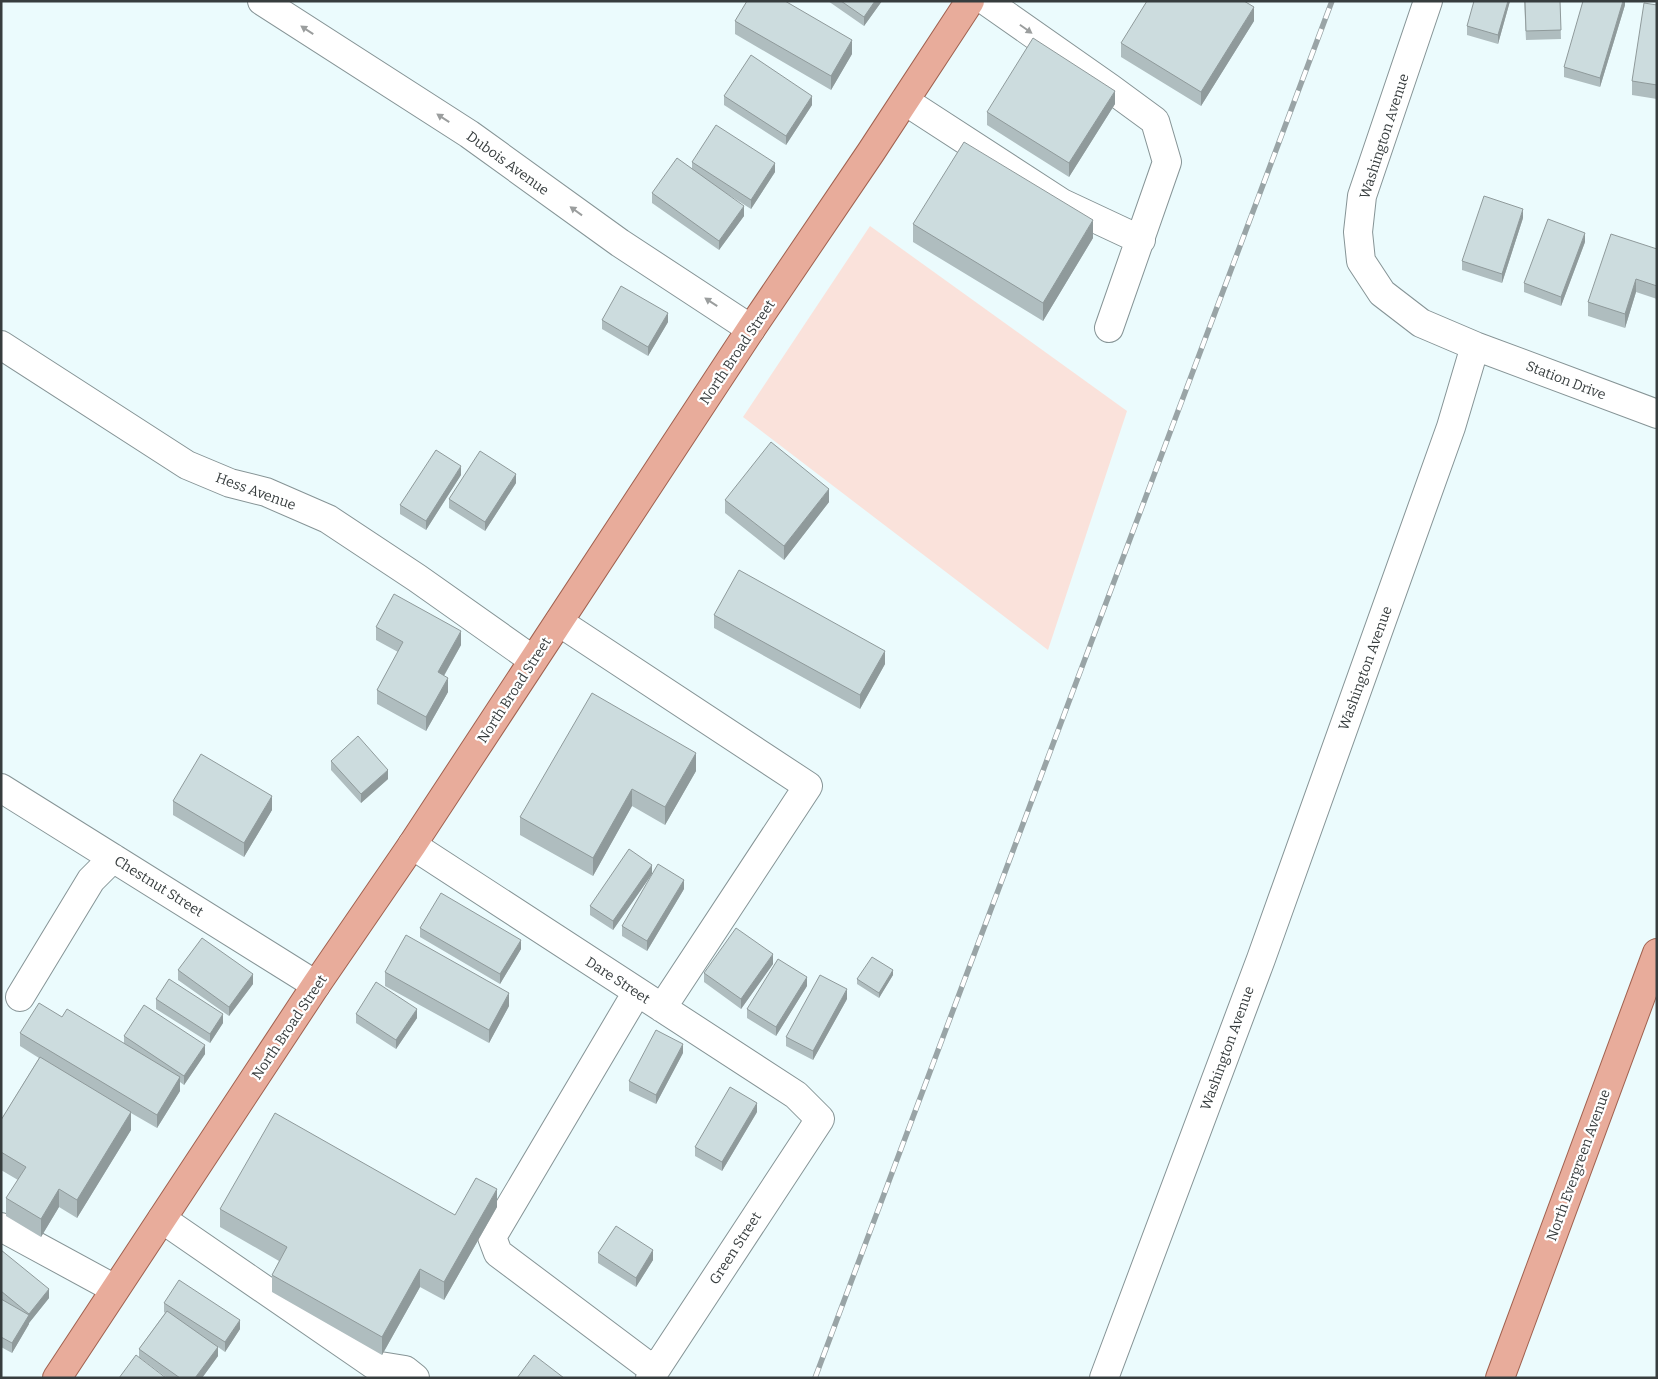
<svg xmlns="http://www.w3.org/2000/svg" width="1658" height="1379" font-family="Bitter,serif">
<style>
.green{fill:#fae2db}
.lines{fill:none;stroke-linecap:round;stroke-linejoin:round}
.minor-casing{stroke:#869496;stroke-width:30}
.major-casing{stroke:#a0614f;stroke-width:30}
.minor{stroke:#fff;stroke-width:28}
.major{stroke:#e8ac9b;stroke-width:28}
.rail-casing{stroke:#99a4a6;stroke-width:5.5}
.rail{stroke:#fff;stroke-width:4;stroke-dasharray:11;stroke-linecap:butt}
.wall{fill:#afbdbf}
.shaded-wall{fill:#8f9a9b}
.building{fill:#ccdcde;stroke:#8f9a9b}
.oneway{fill:#9b9e9e}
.labels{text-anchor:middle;stroke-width:4.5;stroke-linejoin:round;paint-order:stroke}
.street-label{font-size:14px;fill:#373d3e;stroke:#fff}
</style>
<rect width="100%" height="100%" fill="#ebfbfd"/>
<!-- green -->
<path class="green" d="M870 226 1127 411 1048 650 743 417Z"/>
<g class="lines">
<defs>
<path id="minor" d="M262 1 469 134 620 243 751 329
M986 1 1110 88 1155 121 1167 162 1109 328
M905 101 1062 203 1141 240
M1 345 187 465 230 483 266 492 328 519 417 578 533 660
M1475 346 1657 414
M559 622 808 786 662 1008
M1 788 316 985
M412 845 796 1095 820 1119 650 1378
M637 992 492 1237 498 1253 655 1371
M20 997 91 880 113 858
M162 1219 374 1365 405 1370 415 1378
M1 1227 115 1289
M1104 1378 1261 959 1451 427 1475 346 1421 323 1382 293 1361 261 1358 232 1362 196 1428 1"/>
<path id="major" d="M57 1378 316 985 412 845 751 329 871 152 970 1
M1500 1378 1657 953"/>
</defs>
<!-- minor casing -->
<use href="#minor" class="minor-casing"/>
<!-- major casing -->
<use href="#major" class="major-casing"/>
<!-- minor -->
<use href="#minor" class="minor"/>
<!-- major -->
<use href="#major" class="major"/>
<defs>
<path id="rail" d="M815 1378 1332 1"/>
</defs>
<!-- rail casing -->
<use href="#rail" class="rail-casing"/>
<!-- rail -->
<use href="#rail" class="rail"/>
</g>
<!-- wall -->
<path class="wall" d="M828 1H882L864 26Z
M1510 1 1498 44 1467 35V26Z
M1524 1H1560L1561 39 1526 40Z
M1625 1V5L1600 87 1564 77V67Z
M1657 5V99L1632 95V81Z
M735 21 852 54 831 90 735 34Z
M1254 21 1201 106 1121 57V43Z
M724 96 812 105 786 145 724 105Z
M1115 104 1069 177 987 125V112Z
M692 162 775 172 751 209 721 190 744 216 719 250 652 203V193L692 169Z
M1523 218 1502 283 1462 270V261Z
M913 224 1093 238 1043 321 913 242Z
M1585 242 1561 306 1524 292V283Z
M1657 249V299L1636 292 1625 328 1588 316V302Z
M602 320 668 322 648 356 602 329Z
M461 475 426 530 400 514V505Z
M516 483 485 531 449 508V499Z
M725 500 829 502 784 560 725 513Z
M714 615 885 664 860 709 714 628Z
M376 627 461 645 444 676 448 692 426 731 377 704V690L398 652 376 640Z
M331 761 388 779 361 803 331 770Z
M696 771 665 825 632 806 593 876 520 835V817Z
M173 801 272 810 244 857 173 815Z
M652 874 613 930 590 915V906Z
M684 889 647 951 622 936V926Z
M420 928 521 949 500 984 420 937Z
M773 964 741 1009 704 982V973Z
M178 970 253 984 229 1016 178 980Z
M385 972 509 1006 489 1043 385 986Z
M893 975 879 998 857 984V979Z
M807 986 776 1036 747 1018V1009Z
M156 999 223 1023 210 1043 156 1009Z
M847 999 813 1060 786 1046V1037Z
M356 1014 417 1018 396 1049 356 1023Z
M62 1017 124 1043V1036L205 1054 184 1085 180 1082V1091L157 1128 131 1113V1130L77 1218 59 1207 41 1237 6 1216V1198L18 1180 1 1170V1120L39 1058 20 1046V1033Z
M683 1053 656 1104 629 1091V1081Z
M757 1112 722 1171 695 1156V1147Z
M497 1207 444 1300 420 1287 382 1355 272 1292V1275L279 1261 220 1227V1209L455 1215Z
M1 1250 49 1298 29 1323V1322V1324L12 1353 1 1347Z
M598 1253 653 1260 636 1287 598 1263Z
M164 1303 240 1329 225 1352 218 1347V1356L202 1378H167L139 1357V1349L165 1313 164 1312Z"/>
<!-- shaded-wall -->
<path class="shaded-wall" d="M875 1H882L864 26V17Z
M1508 1H1510L1498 44V35Z
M1623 1H1625V5L1600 87V78Z
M1254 7V21L1201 106V92Z
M852 40V54L831 90V76Z
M1115 91V104L1069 177V163Z
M812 96V105L786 145V136Z
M775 163V172L751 209V200Z
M744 206V216L719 250V241Z
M1523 209V218L1502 283V274Z
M1093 220V238L1043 321V303Z
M1585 233V242L1561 306V297Z
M1636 279V292L1625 328V314Z
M668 313V322L648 356V347Z
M461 466V475L426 530V521Z
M516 474V483L485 531V522Z
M829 489V502L784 560V546Z
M461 631V645L438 686V672Z
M885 651V664L860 709V695Z
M448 678V692L426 731V717Z
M696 753V771L665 825V807Z
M388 770V779L361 803V794Z
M632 789V806L593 876V858Z
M272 796V810L244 857V843Z
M652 865V874L613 930V921Z
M684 880V889L647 951V941Z
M521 940V949L500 984V974Z
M773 954V964L741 1009V999Z
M893 970V975L879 998V993Z
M253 974V984L229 1016V1007Z
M807 977V986L776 1036V1027Z
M847 989V999L813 1060V1051Z
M509 993V1006L489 1043V1030Z
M417 1009V1018L396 1049V1040Z
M223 1014V1023L210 1043V1034Z
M683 1044V1053L656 1104V1095Z
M205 1045V1054L184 1085V1076Z
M180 1077V1091L157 1128V1115Z
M757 1103V1112L722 1171V1162Z
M131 1112V1130L77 1218V1200Z
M59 1189V1207L41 1237V1219Z
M497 1189V1207L444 1300V1282Z
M653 1250V1260L636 1287V1278Z
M420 1269V1287L382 1355V1337Z
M49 1289V1298L29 1323V1314Z
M29 1315V1324L12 1353V1343Z
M240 1320V1329L225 1352V1342Z
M218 1347V1356L202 1378H195Z"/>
<!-- building -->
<path class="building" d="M747 1H785L852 40 831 76 735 21Z
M841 1H875L864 17Z
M1147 1H1244L1254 7 1201 92 1121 43Z
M1474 1H1508L1498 35 1467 26Z
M1525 1H1560L1561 30 1526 31Z
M1583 1H1623L1600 78 1564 67Z
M1644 3 1657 5V85L1632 81Z
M1033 38 1115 91 1069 163 987 112Z
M751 55 812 96 786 136 724 96Z
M716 125 775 163 751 200 692 162Z
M964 142 1093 220 1043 303 913 224Z
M677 158 744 206 719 241 652 193Z
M1484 196 1523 209 1502 274 1462 261Z
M1548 219 1585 233 1561 297 1524 283Z
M1611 234 1657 249V286L1636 279 1625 314 1588 302Z
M621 286 668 313 648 347 602 320Z
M771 442 829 489 784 546 725 500Z
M436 450 461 466 426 521 400 505Z
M480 451 516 474 485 522 449 499Z
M739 570 885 651 860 695 714 615Z
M394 594 461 631 438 672 448 678 426 717 377 690 403 642 376 627Z
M592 693 696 753 665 807 632 789 593 858 520 817Z
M358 736 388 770 361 794 331 761Z
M201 754 272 796 244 843 173 801Z
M629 849 652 865 613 921 590 906Z
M658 864 684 880 647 941 622 926Z
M441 893 521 940 500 974 420 928Z
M736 928 773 954 741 999 704 973Z
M406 935 509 993 489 1030 385 972Z
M202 938 253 974 229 1007 178 970Z
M872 957 893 970 879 993 857 979Z
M778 959 807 977 776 1027 747 1009Z
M820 975 847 989 813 1051 786 1037Z
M169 979 223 1014 210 1034 156 999Z
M376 982 417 1009 396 1040 356 1014Z
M39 1003 62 1017 67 1009 180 1077 157 1115 20 1033Z
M144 1005 205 1045 184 1076 124 1036Z
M656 1030 683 1044 656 1095 629 1081Z
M40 1057 131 1112 77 1200 59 1189 41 1219 6 1198 26 1167 1 1152V1120Z
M730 1087 757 1103 722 1162 695 1147Z
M275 1113 455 1215 476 1178 497 1189 444 1282 420 1269 382 1337 272 1275 287 1247 220 1209Z
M616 1226 653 1250 636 1278 598 1253Z
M1 1250 49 1289 29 1314 1 1291Z
M179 1280 240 1320 225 1342 164 1303Z
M1 1299 29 1315 12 1343 1 1337Z
M167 1311 218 1347 195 1378H180L139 1349Z
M136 1355 166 1378H119Z
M534 1355 564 1378H517Z"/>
<!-- one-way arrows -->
<defs><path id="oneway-solid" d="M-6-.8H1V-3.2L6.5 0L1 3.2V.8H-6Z" transform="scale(1.25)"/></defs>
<g class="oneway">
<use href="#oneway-solid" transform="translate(1026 29) rotate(35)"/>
<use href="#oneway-solid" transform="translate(307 30) rotate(-147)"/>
<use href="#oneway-solid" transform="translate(443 118) rotate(-147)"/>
<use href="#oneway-solid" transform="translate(576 211) rotate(-144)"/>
<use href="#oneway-solid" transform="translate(711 302) rotate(-147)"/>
</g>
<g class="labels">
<!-- street labels -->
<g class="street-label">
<text transform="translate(1384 136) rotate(-72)" y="5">Washington Avenue</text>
<text transform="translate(508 163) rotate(36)" y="5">Dubois Avenue</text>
<text transform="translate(737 352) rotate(-56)" y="5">North Broad Street</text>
<text transform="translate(1566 380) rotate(21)" y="5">Station Drive</text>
<text transform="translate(256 491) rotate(20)" y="5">Hess Avenue</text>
<text transform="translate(1365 668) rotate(-70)" y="5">Washington Avenue</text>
<text transform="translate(514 690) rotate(-57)" y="5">North Broad Street</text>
<text transform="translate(159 886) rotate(32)" y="5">Chestnut Street</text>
<text transform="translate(618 980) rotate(33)" y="5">Dare Street</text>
<text transform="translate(289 1027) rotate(-56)" y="5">North Broad Street</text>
<text transform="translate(1227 1048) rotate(-70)" y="5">Washington Avenue</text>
<text transform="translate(1578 1165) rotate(-70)" y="5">North Evergreen Avenue</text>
<text transform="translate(735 1248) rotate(-57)" y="5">Green Street</text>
</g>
</g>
<!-- border -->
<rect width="1658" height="1379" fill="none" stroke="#373d3e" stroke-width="5"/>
</svg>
